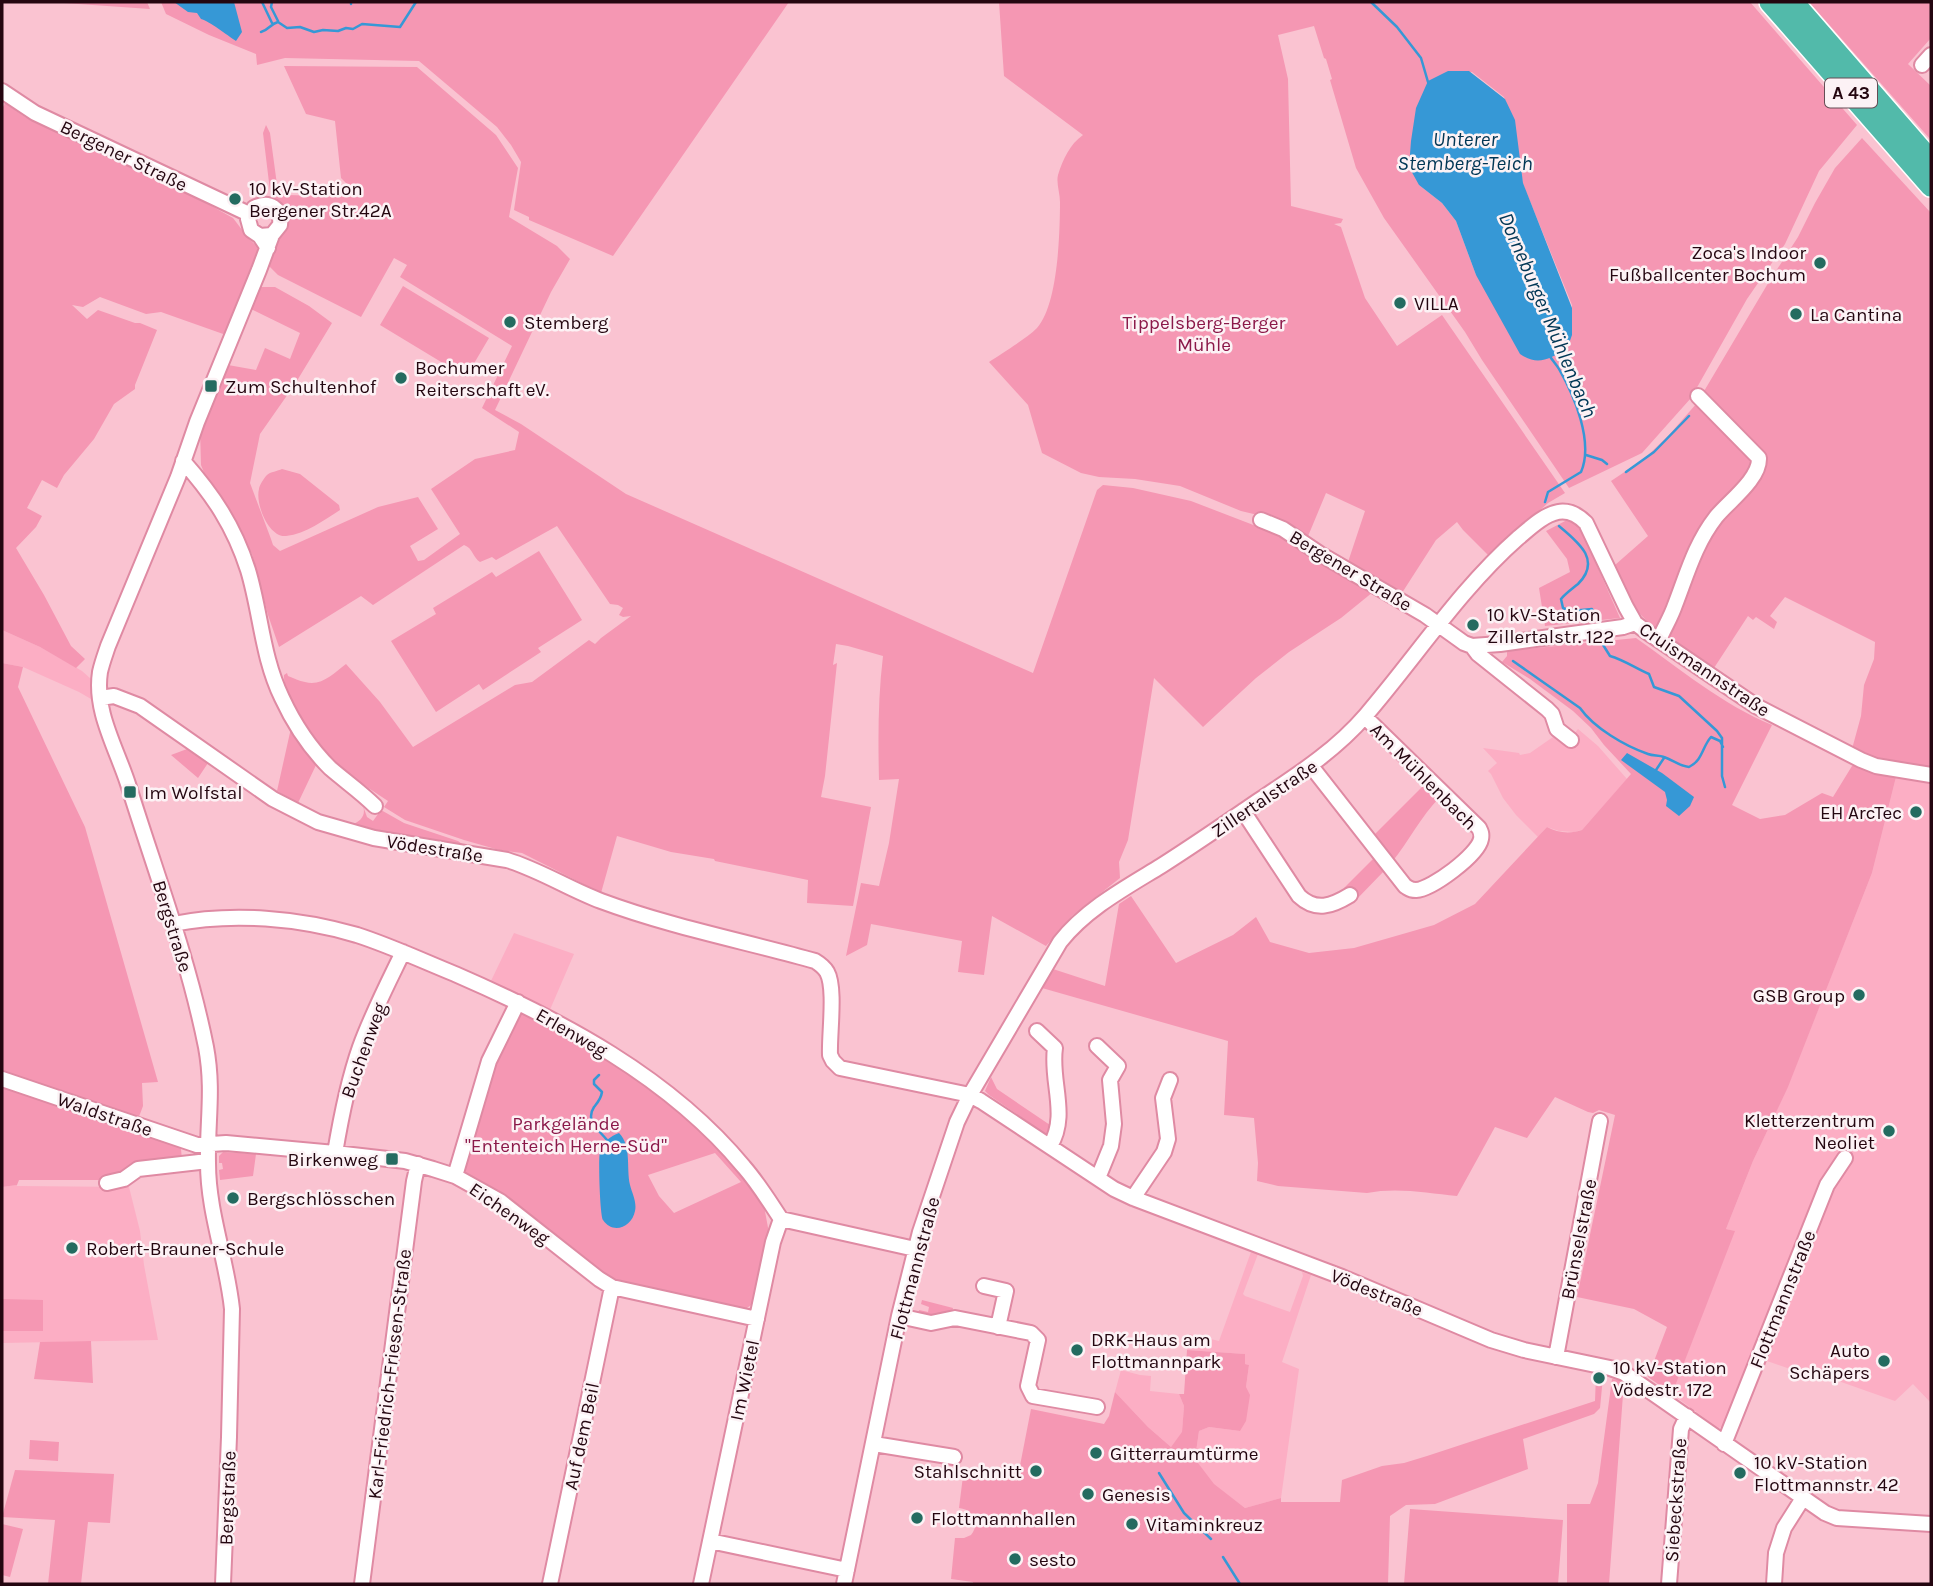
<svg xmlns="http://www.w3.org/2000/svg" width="1933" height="1586" font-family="Karla,sans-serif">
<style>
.built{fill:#fcaec4}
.green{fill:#f597b3;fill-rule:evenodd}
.water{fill:#3698d6}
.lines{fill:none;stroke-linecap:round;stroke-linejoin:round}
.stream{stroke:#3698d6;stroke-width:2.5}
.minor-casing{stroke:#df8aa3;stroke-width:18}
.highway-casing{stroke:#fff;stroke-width:24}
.minor{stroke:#fff;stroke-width:14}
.highway{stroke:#52baaa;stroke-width:21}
.poi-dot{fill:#246b60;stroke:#fcf2f5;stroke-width:2.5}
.labels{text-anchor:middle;stroke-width:5;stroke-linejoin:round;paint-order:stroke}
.shield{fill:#fcf2f5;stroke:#654d55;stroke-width:2}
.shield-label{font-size:18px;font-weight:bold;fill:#240610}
.street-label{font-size:19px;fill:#240610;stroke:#fcf2f5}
.poi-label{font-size:19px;fill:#240610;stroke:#fcf2f5;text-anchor:start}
.park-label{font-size:19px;fill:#8b1849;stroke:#fcf2f5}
.water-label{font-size:21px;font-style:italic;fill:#003655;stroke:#fcf2f5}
</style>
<rect width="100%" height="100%" fill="#fac3d1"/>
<!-- built -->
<path class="built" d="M2 630 40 647 82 671 91 679V699L79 692 23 667 2 663Z
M1578 729 1598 746 1627 779 1582 830 1574 832 1559 831 1547 827 1538 837 1516 815 1503 798 1491 774 1488 771 1497 763 1483 748 1519 753 1520 755 1530 753 1553 737 1565 745Z
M1896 777 1931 782V1403L1913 1384 1895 1401 1827 1377 1824 1381 1767 1361 1738 1432 1726 1426 1718 1428 1672 1394 1734 1231 1726 1229 1753 1161 1788 1086 1872 873Z
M514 933 574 954 549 1012 490 983Z
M17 1185V1186L129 1187 140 1231 144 1265 158 1340 2 1343V1187Z
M1251 1252 1258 1254 1243 1294 1245 1296 1290 1312 1303 1276 1302 1272 1311 1275 1282 1362 1299 1369 1281 1498 1245 1508 1213 1484 1195 1459 1199 1431 1209 1427 1240 1431 1249 1365 1245 1364V1354L1187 1350 1189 1334 1219 1341Z
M1121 1370 1140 1375 1151 1376 1150 1391 1179 1394 1184 1406 1182 1433 1171 1447 1148 1427 1115 1392Z"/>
<!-- green -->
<path class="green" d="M50 2H147L150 9 64 3Z
M161 2H789L613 256 529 220V217L514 210 521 162 511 145 497 127 419 61 285 58 257 65 256 54 209 35 166 14Z
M999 2H1750L1857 125 1819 171 1785 244 1747 299 1691 398 1642 453 1569 488 1482 360 1465 332 1384 218 1356 168 1330 80 1332 79 1326 59 1324 58 1314 26 1278 35 1288 79 1291 206 1343 219 1341 223 1334 224 1341 227 1365 298 1397 346 1442 315 1565 493 1548 503 1489 556 1463 530 1457 522 1436 540 1400 596 1347 565 1365 511 1326 493 1306 541 1262 516 1241 511 1180 486 1135 479 1099 477 1081 473 1042 453 1028 405 989 362C1002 353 1026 339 1037 328 1058 305 1060 233 1060 202 1060 193 1056 183 1058 175 1063 159 1070 144 1083 135L1004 76ZM1448 71 1472 72 1504 97 1513 121 1523 184 1572 305V335L1476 275 1456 221 1442 203 1419 185Z
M1809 2H1931V38L1908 64 1931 86V140Z
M284 66 417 67 496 135 518 168 509 217 557 246 570 259 551 292 495 410 521 424 626 494 1033 673 1097 490 1103 485 1133 488 1191 501 1269 531 1291 542 1373 592 1341 618 1289 652 1256 678 1203 727 1154 678 1128 840 1119 862 1120 878 1072 916 1046 946 992 916 984 975 958 972 962 941 871 924 867 945 846 956 861 883 879 886 889 843 899 779 879 780C878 738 878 697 883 656L848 646 836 644 833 665 837 663 825 776 821 797 871 807 853 906 807 903 808 880 715 861 714 859 671 852 617 836 601 893 522 853 499 850 464 840 405 820 384 807 388 801C367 787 345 773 328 754 315 739 282 694 284 675L287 673 288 676C294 678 299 681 305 682 321 687 334 673 346 664L380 702 413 747 515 685 532 682 589 640 595 644 601 638 631 616 623 617 619 615 623 608 618 605 610 604 557 526 496 560 492 557 480 562C473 558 473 548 464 545L373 605 361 596 279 647 268 615 252 554 209 485 201 465 200 430 228 365 256 370 265 348 290 359 300 333 251 309 259 287H275L309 306 332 323 295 384 260 434 250 483 271 539 273 545 280 551 378 507 418 497 438 529 410 546 418 561 424 560 460 534 431 489 475 459 515 450 519 432 482 408 512 346 400 277 407 265 394 258 361 317 278 275 268 265 287 215 271 199 263 133 266 125 270 133 278 192 287 195 360 197 341 178 335 121 306 114Z
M5 103 25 117 190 194 233 218 249 239 259 248 226 335 161 312 146 314 100 297 83 307 72 305 87 319 98 310 135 323H140L157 330 135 385V389L114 404 94 439 64 475 57 488 42 480 27 508 42 516 36 527 16 548 44 595 71 646 85 659 76 668 40 647 2 630V109Z
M1862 138 1931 213V769L1874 759 1852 749 1861 716 1864 685 1874 659 1875 642 1785 597 1770 616 1777 622 1774 629 1756 617 1753 620 1748 616 1714 668 1669 637 1667 632 1679 609 1691 564 1711 533 1738 503 1731 495C1713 513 1697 535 1687 559 1678 582 1672 605 1661 627L1657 628C1634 615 1624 588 1615 565L1648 536 1611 481 1644 459 1669 435 1697 403 1767 285 1798 237 1815 203 1835 168Z
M403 286 489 338 466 377 380 325Z
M282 469 300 474 339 505 340 510C324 520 306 534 286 536 269 538 255 504 259 489 259 486 264 478 267 475 270 472 278 471 282 469Z
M1569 519 1579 525 1620 618 1545 626 1539 588 1570 572 1567 559 1546 531Z
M539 551 582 620 538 648 541 652 483 690 479 684 436 712 391 641 436 614 433 608 492 572 496 577Z
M1636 638C1679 668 1723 705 1772 725L1732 805 1760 819 1785 815 1822 793 1833 797 1852 766 1858 765 1896 777 1872 873 1788 1087 1753 1161 1726 1229 1735 1231 1672 1394 1648 1377 1667 1327 1634 1309 1577 1297 1615 1115 1599 1110 1593 1113 1588 1112 1555 1097 1527 1138 1495 1127 1457 1196C1428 1193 1396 1187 1367 1193L1278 1186 1257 1181 1258 1163 1254 1118 1224 1115 1228 1041 1042 988 1053 969 1105 986 1119 904 1131 896 1176 963 1233 935 1256 917 1270 942 1309 953 1354 948 1434 925 1475 904 1547 827C1557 833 1571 834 1582 830L1631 774 1604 745 1591 728 1573 711 1530 679 1502 662 1507 656V651Z
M2 663 23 667 18 687 85 827 158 1082 142 1083 143 1106 137 1122 2 1075Z
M291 728 317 763 298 803 277 791Z
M187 749 208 763 198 778 171 755Z
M1426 783 1440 797C1421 816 1409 841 1392 862L1372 837Z
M362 803 367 817 373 821 381 810 404 823 458 841 465 846 381 832 351 825C362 821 367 814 362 803Z
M1375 857 1385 870 1355 901 1344 888Z
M523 1013 577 1039 663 1095 735 1164 764 1206 769 1233 754 1303 744 1310 626 1286 603 1276 464 1174 462 1169 487 1076 519 1014ZM715 1153 741 1182 674 1213 659 1196 648 1175Z
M991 1077 997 1089 1050 1125 1054 1126 1050 1134 1047 1135 989 1095 985 1091Z
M2 1084 176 1145 181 1149 182 1160 127 1170 103 1180H19L17 1185 2 1187Z
M223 1152 256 1154 253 1176 220 1180 219 1170 223 1169 222 1163H219V1156Z
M2 1299 43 1300V1331H2Z
M922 1300 953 1308 952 1313 933 1317 918 1315 919 1310 928 1312 929 1307 921 1304Z
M91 1341 93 1383 34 1379 40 1342Z
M1187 1350 1245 1354V1364L1249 1365 1246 1387 1250 1395 1246 1421 1240 1431 1209 1427 1199 1431 1195 1459 1214 1484 1245 1508 1281 1498V1502H1340L1342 1480 1382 1466 1404 1463 1427 1456 1595 1401 1596 1375 1603 1377 1600 1408 1594 1414 1523 1439 1528 1469 1435 1504 1406 1505 1390 1516 1388 1584H973V1582L951 1579 955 1538H964L971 1535C981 1522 974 1510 959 1508L963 1476 966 1474 1017 1481 1031 1409 1104 1424 1109 1416 1115 1392 1148 1427 1171 1447 1182 1432 1184 1406 1179 1394H1184Z
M1612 1379 1624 1381 1609 1584H1567V1504H1590L1598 1483Z
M30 1440 59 1442 58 1461 29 1459Z
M15 1470 114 1474 110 1523 88 1522 81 1584H48L55 1520 2 1517Z
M1410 1509 1563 1520 1558 1584H1404Z
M2 1524 23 1529 10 1577 2 1575Z"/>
<!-- water -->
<path class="water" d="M174 2H234L242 32 236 41C227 35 209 21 201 19L197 13 188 12Z
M1448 71H1469L1505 99 1515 120 1523 183 1572 308V335L1567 349C1549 358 1539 367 1520 354L1476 275 1456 221 1442 203 1419 185 1409 167 1411 141 1416 108 1428 81Z
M1627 753 1662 773 1694 797 1690 806 1679 816 1666 806 1667 800 1665 792 1621 760Z
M619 1133C632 1146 626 1168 630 1185 632 1193 637 1202 635 1211 632 1227 613 1235 603 1220 600 1216 598 1158 600 1151 602 1142 611 1136 619 1133Z"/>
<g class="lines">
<!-- stream -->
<path class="stream" d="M262 2 272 23
M272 2 271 7 278 21
M351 2V4
M1371 2 1397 27 1421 58 1428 82
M261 32C269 30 270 24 278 22L287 28 300 27 314 32 323 30 338 31 346 28 353 29 362 24 400 27 416 2
M1586 455 1602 460 1607 464
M1626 472 1654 452 1689 416
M1545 502 1548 492 1581 472C1594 442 1574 395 1559 369 1556 364 1552 360 1549 355
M1559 526C1578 542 1602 560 1578 584 1572 589 1566 593 1561 599L1563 608 1571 611 1592 609 1598 620
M1600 640 1610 656C1624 660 1635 668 1649 674L1654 687 1679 696 1717 731 1722 738V776L1725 787
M1513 661 1580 708C1594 728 1625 746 1648 754 1653 756 1659 755 1664 757 1673 760 1679 766 1689 767 1703 760 1702 747 1711 737L1720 741 1723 747
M1656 770 1664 758
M599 1075 594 1080V1084L602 1092C601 1099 598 1102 594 1107 585 1121 598 1129 607 1140
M1159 1473 1184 1513 1211 1539
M1223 1557 1240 1584"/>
<defs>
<path id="minor" d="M1922 65 1931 55
M2 91 35 113 249 214
M260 236 272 235 280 225C282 208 269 200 254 208L248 219 251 230 260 236 268 248
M183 461C213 495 234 526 248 570 261 613 262 657 282 698 294 724 310 748 330 768 345 781 361 792 375 806
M1261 520 1283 529 1320 554 1425 615 1464 643 1472 646 1500 644 1623 627 1635 623
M1659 640C1664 628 1671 617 1675 605 1687 574 1695 544 1716 517 1728 502 1760 479 1759 458L1698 396
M1472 646 1478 654 1547 709 1552 714 1557 729 1571 740
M100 698 114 696 140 706 273 799 318 822 374 838 507 860C540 870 569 889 601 901 671 927 744 941 815 961 820 964 824 967 827 972 836 988 829 1035 830 1055L833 1061 840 1068 970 1095 981 1101 1114 1189 1133 1198 1342 1277 1491 1340 1524 1350 1610 1368 1624 1373 1825 1513 1837 1518 1931 1524
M1311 766 1405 886C1410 889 1410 890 1416 890 1432 889 1478 855 1481 839 1482 834 1481 832 1479 828L1365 717
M1243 811 1299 896C1316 912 1332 906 1350 895
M173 924C233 912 299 918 357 935 391 946 423 961 455 974 561 1020 670 1077 744 1167 758 1183 769 1201 781 1219L915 1249
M1037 1031 1055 1048C1050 1081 1069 1115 1050 1146
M1097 1046 1118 1066 1110 1080 1114 1124 1111 1146 1098 1178
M2 1079 197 1145 226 1143 335 1153 405 1161 433 1169 455 1176 500 1201 599 1279 612 1287 757 1319
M335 1153C341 1117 348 1081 360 1047 372 1014 388 983 403 952
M455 1176 489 1061 518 1002
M107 1183 124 1179 138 1169 208 1161
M1133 1198 1164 1152 1168 1139 1163 1098 1170 1080
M984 1286 1006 1291 998 1327
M899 1316 931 1323 955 1318 1031 1333 1038 1340 1028 1386 1033 1396 1097 1407
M1556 1357 1600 1121
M874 1444 954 1457
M1724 1444 1827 1185 1845 1158
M710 1541 847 1570
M223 1584 229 1437 232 1309C227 1260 208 1213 208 1163 207 1122 214 1090 206 1047 188 957 155 871 128 784 116 747 94 711 100 672 102 663 105 655 108 646L178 477 197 422 259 270 272 235
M362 1584 414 1181 418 1164
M550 1584 612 1287
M701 1584 773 1242 781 1219
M844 1584 899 1316 920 1232 957 1122 970 1095 1060 942C1086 909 1125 888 1161 866 1194 845 1226 823 1258 801 1297 775 1335 751 1366 715 1416 657 1460 589 1518 538 1529 529 1543 515 1558 512 1569 510 1578 515 1586 523L1626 607 1635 623 1647 632 1756 706 1861 760 1876 766 1931 775
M1669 1584 1681 1429 1687 1416
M1774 1584 1776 1553 1784 1528 1803 1498"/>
<path id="highway" d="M1770 2 1931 186
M1793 2 1931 161"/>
</defs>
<!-- minor casing -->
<use href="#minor" class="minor-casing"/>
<!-- highway casing -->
<use href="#highway" class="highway-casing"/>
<!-- minor -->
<use href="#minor" class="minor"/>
<!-- highway -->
<use href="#highway" class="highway"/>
</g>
<!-- markers -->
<g class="poi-dot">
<circle cx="235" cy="199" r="7"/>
<circle cx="1820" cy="263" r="7"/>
<circle cx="1400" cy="303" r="7"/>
<circle cx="1796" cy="314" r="7"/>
<circle cx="510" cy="322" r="7"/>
<circle cx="401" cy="378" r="7"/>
<rect x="204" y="379" width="14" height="14" rx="3.5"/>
<circle cx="1473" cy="625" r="7"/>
<rect x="123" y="785" width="14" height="14" rx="3.5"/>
<circle cx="1916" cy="812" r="7"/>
<circle cx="1859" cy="995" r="7"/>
<circle cx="1889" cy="1131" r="7"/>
<rect x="385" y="1152" width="14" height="14" rx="3.5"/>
<circle cx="233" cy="1198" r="7"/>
<circle cx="72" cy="1248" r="7"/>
<circle cx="1077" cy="1350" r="7"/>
<circle cx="1884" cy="1361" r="7"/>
<circle cx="1599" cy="1378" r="7"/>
<circle cx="1096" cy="1453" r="7"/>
<circle cx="1036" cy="1471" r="7"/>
<circle cx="1740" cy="1473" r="7"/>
<circle cx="1088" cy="1494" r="7"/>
<circle cx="917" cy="1518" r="7"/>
<circle cx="1132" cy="1524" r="7"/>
<circle cx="1015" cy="1559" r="7"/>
</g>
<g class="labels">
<!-- shield labels -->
<rect class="shield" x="1825" y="78.5" width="52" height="29" rx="5"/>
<g class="shield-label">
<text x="1851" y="99">A 43</text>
</g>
<!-- street labels -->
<g class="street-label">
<text transform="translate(124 155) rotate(26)" y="7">Bergener Straße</text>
<text transform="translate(1351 570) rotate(31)" y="7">Bergener Straße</text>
<text transform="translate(1705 669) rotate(34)" y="7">Cruismannstraße</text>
<text transform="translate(1424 776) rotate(45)" y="7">Am Mühlenbach</text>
<text transform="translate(1264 798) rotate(-34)" y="7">Zillertalstraße</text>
<text transform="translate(435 848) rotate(9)" y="7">Vödestraße</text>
<text transform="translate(173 926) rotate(73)" y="7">Bergstraße</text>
<text transform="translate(572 1032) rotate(30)" y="7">Erlenweg</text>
<text transform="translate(363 1050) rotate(-70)" y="7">Buchenweg</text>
<text transform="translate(105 1114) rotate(19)" y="7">Waldstraße</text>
<text transform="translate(510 1213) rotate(35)" y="7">Eichenweg</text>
<text transform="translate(1578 1239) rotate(-79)" y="7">Brünselstraße</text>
<text transform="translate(914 1268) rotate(-75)" y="7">Flottmannstraße</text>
<text transform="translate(1377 1292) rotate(22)" y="7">Vödestraße</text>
<text transform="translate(1782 1299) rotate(-68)" y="7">Flottmannstraße</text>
<text transform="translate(389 1374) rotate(-83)" y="7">Karl-Friedrich-Friesen-Straße</text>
<text transform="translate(744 1380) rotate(-78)" y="7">Im Wietel</text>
<text transform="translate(581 1436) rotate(-78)" y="7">Auf dem Beil</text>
<text transform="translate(227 1498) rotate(-88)" y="7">Bergstraße</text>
<text transform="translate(1675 1500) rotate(-86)" y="7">Siebeckstraße</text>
</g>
<!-- poi labels -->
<g class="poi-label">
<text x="249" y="195">10 kV-Station<tspan x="249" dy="22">Bergener Str.42A</tspan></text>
<text x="1806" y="259" text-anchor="end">Zoca's Indoor<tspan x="1806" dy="22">Fußballcenter Bochum</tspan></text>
<text x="1414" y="310">VILLA</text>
<text x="1810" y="321">La Cantina</text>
<text x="524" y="329">Stemberg</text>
<text x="415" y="374">Bochumer<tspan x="415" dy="22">Reiterschaft eV.</tspan></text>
<text x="225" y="393">Zum Schultenhof</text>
<text x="1487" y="621">10 kV-Station<tspan x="1487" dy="22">Zillertalstr. 122</tspan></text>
<text x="144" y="799">Im Wolfstal</text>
<text x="1902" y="819" text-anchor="end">EH ArcTec</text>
<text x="1845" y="1002" text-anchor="end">GSB Group</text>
<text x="1875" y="1127" text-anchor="end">Kletterzentrum<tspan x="1875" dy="22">Neoliet</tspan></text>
<text x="378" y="1166" text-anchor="end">Birkenweg</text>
<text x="247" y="1205">Bergschlösschen</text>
<text x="86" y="1255">Robert-Brauner-Schule</text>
<text x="1091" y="1346">DRK-Haus am<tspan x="1091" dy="22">Flottmannpark</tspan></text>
<text x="1870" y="1357" text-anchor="end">Auto<tspan x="1870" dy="22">Schäpers</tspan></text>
<text x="1613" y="1374">10 kV-Station<tspan x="1613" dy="22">Vödestr. 172</tspan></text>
<text x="1110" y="1460">Gitterraumtürme</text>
<text x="1754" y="1469">10 kV-Station<tspan x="1754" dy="22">Flottmannstr. 42</tspan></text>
<text x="1022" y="1478" text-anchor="end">Stahlschnitt</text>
<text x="1102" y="1501">Genesis</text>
<text x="931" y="1525">Flottmannhallen</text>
<text x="1146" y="1531">Vitaminkreuz</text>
<text x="1029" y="1566">sesto</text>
</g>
<!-- park labels -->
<g class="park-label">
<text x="1204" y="329">Tippelsberg-Berger<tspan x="1204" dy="22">Mühle</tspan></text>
<text x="566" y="1130">Parkgelände<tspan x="566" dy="22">"Ententeich Herne-Süd"</tspan></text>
</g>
<!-- water labels -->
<g class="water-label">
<text x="1465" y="146">Unterer<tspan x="1465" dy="24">Stemberg-Teich</tspan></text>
<text transform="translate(1548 315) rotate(67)" y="7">Dorneburger Mühlenbach</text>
</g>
</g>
<!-- border -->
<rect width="1933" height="1586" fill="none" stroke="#240610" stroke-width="7"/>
</svg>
